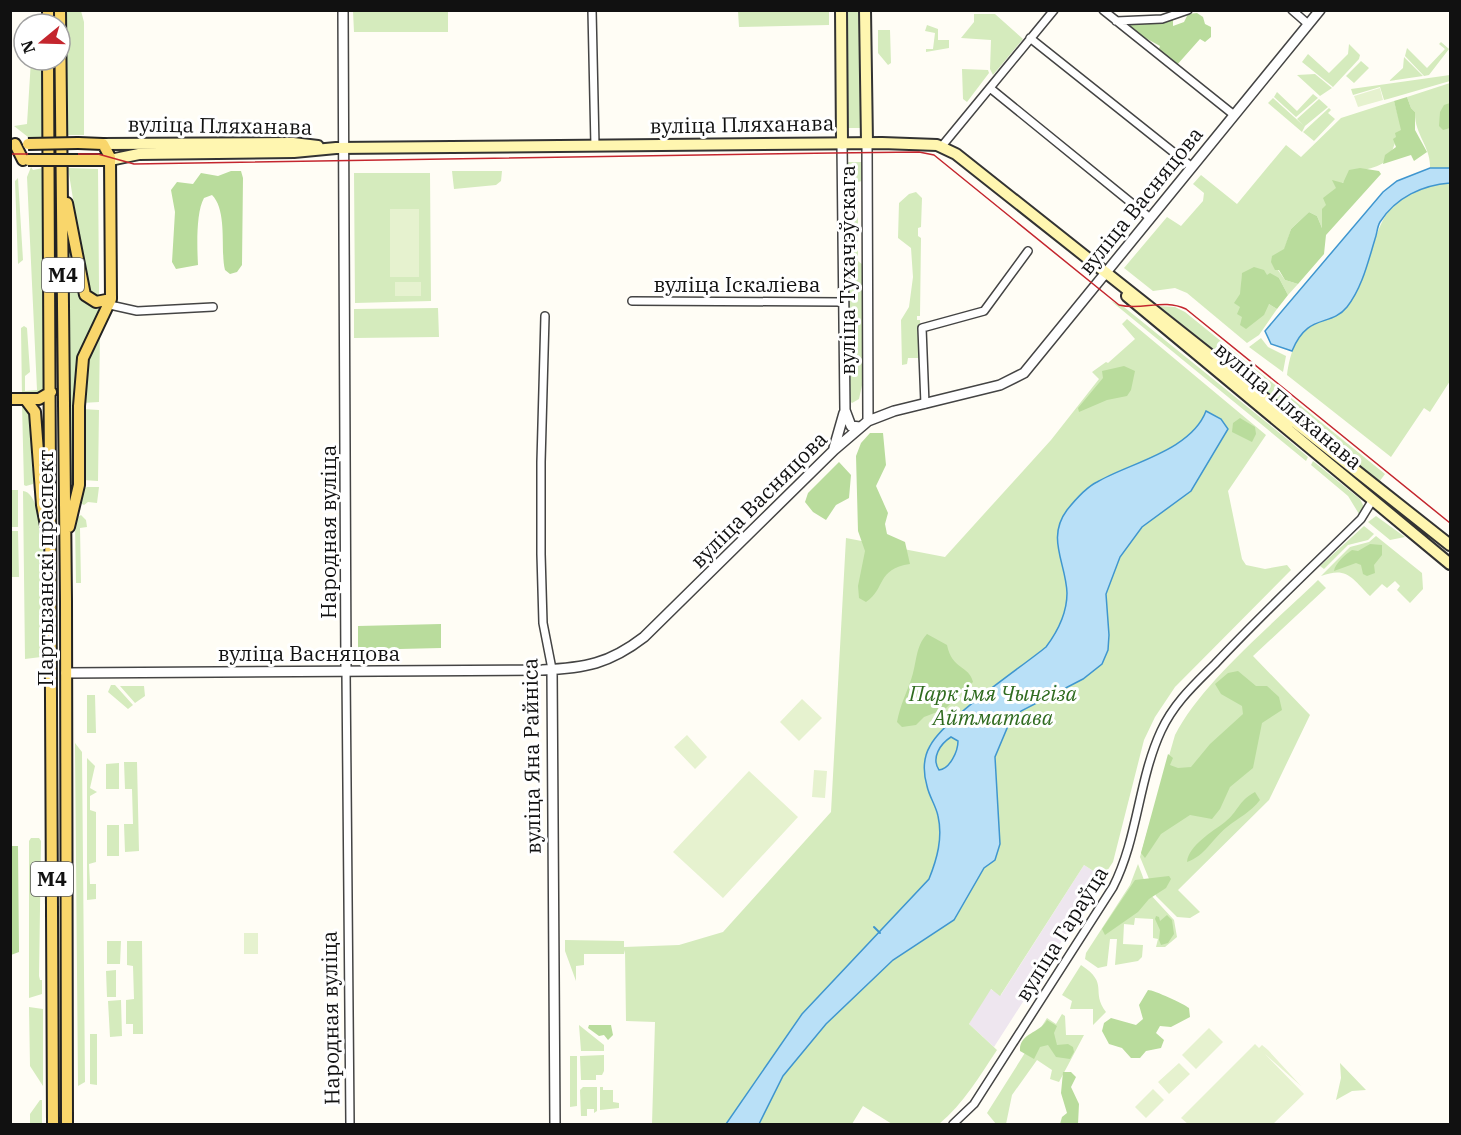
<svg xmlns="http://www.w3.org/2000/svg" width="1461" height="1135" font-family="'IBM Plex Serif',serif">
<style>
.industrial{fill:#eee6ef}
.green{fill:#d5ebbd}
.forest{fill:#b9dc9c}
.pitch{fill:#e6f2cf}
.water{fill:#b9e0f7;stroke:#3f96cf;stroke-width:1.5;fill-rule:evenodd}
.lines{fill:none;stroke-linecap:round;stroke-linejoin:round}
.stream{stroke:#3f96cf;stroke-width:2}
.minor-casing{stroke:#444;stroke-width:10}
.tertiary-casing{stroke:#444;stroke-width:12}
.secondary-casing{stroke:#333;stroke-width:14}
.primary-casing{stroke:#222;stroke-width:14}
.minor{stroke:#fff;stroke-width:7}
.tertiary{stroke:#fff;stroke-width:9}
.secondary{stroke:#fff6b0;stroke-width:10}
.primary{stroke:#f9d66b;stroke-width:10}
.tram{stroke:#c4262e;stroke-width:1.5}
.primary-bridge-casing{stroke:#222;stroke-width:14;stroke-linecap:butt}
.primary-bridge{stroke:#f9d66b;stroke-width:10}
.labels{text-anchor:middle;stroke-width:6;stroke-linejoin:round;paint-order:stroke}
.shield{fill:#fff;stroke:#585858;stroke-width:1.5}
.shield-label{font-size:20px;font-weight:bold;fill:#111}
.street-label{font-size:21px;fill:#111;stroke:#fff}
.park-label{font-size:21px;font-style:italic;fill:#2f6b1f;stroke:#fff}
</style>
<rect width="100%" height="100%" fill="#fffdf5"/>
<!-- industrial -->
<path class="industrial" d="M1084 865 1103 877 994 1047 969 1024 990 989 1001 995Z"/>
<!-- green -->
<path class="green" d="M66 11H81L84 22V135H67Z
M353 11H448V32H354Z
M738 11H829V25L739 27Z
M846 11H861L862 128H846Z
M974 14H995L1023 39 993 75 990 69 991 40 961 38 974 22Z
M927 25 938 29V40H949V48L926 52V49H933L935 33 925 31Z
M878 30H890L891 63 888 65 878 53Z
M1441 42 1449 49 1429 75 1424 76 1405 56 1407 48 1427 68 1445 49 1439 44Z
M1349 44 1360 55 1359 59 1333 87 1302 62 1308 54 1329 73 1348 54Z
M1404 57 1423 76 1389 81 1403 68Z
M31 60H41L42 137H28L14 126 27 124Z
M1361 61 1369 68 1354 83 1346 76Z
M962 69 988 70 989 73 967 102 963 99Z
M1315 74 1332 88 1320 96 1297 75Z
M1450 75V81L1388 99 1384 100 1380 87 1353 95 1351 89Z
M1450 83V168H1430C1431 147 1414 134 1415 112L1411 108 1407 97Z
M1277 92 1297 111 1313 94 1318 98 1296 117 1274 97Z
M1273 98 1304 126 1297 119 1319 99 1328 107 1305 126 1302 132 1268 103Z
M1394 101 1402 130C1393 141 1395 152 1384 162 1379 167 1369 168 1362 171 1333 185 1326 198 1322 228L1317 216 1309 212 1291 229 1278 270 1285 280 1298 284 1288 295 1279 278 1242 273 1241 308 1269 304 1277 309 1259 335 1247 343 1187 293 1175 288 1153 291 1124 268 1167 217 1181 226 1203 201 1204 193 1193 184 1201 175 1237 204 1286 145 1301 157 1341 118Z
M1329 108 1331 110 1328 113 1335 119 1314 141 1303 132Z
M847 162H862V181L858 182V261L863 265 864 376 859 399 852 403 849 400 847 266 853 262 852 177 847 174Z
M31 167 33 170 43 168 46 389 44 395 22 397 21 328 24 326 27 328 30 372 25 376V391L37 390 27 177Z
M68 168 98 169 99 286V297H96L90 294 87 285Z
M452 171H502L501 181 496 185 454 189Z
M354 173H430L431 301 355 303Z
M18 178 23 260 18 264 15 181Z
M1450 183V381L1430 412 1424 408 1391 457 1287 375C1290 353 1297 327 1322 320 1331 317 1340 316 1346 308 1385 259 1360 189 1450 183Z
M916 192 922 198 921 227 918 228V236L921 238 920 316H917V320H920L921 364H919L918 358H908L907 364 902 365 901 320 909 307 913 277 911 248 898 238 899 203 909 194Z
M69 245 79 295 84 302 98 307V313L76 370 72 483 68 487Z
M1111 301 1124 307 1287 439 1308 457 1306 461Z
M1159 306 1175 307 1185 312 1385 474 1379 482Z
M438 308 439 337 354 338V309Z
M1127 319 1266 435 1228 491 1242 559 1246 565 1265 569 1287 565 1291 570 1175 687 1155 717 1144 740 1113 862 1103 877 1084 865 1000 996 991 989 969 1024 997 1050C979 1077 964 1103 939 1124H892L863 1106 852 1124H652L655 1022 626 1021 625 950 624 954H584V965L576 966V981L565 951V940L624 941V947L679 945 723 932 831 812 846 538 945 557 1051 440 1099 379 1092 372 1106 362 1108 363 1135 339 1122 324Z
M100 330 99 402 82 403 86 358Z
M1261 338 1268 347 1286 356 1283 372 1249 347Z
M22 405 30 411 32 469 36 471 33 484 26 486 24 485Z
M82 409 99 410 98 481 83 480Z
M1313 461 1360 499 1364 507 1359 514 1348 496 1311 465Z
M87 487H99L97 503 88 502 84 505 78 502 82 490Z
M18 490V527H11V490Z
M23 491C51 493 44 628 44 653L41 657 25 659Z
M81 515 86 520 87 527 80 528 81 583H76L75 523 76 518Z
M1376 516 1405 537 1390 540 1368 522Z
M1364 526 1374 534 1368 540 1348 545 1324 569 1320 566Z
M10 531H18L19 577H11Z
M1376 536 1422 573 1423 589 1410 603 1397 590 1400 586 1395 581 1387 588 1382 584 1370 596C1352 578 1347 566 1321 576L1350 547 1369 542Z
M1318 580 1326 588 1253 656 1310 715 1269 800 1178 890 1200 912 1190 918 1177 917 1156 896 1140 857 1175 735C1202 682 1274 623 1318 580Z
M111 685H115L133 705 128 709 108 692Z
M120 686H144L145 696 135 703Z
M87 695H95L96 733H87Z
M75 743 82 752 85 1082 78 1086Z
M87 758 95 766 90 788 97 792 90 796V810L96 812V862L89 864 90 884H96V899L87 900Z
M124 762H137L139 851 125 852 124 824H133L132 789H125Z
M119 763V789H106V764Z
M107 825H119V856H107Z
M31 838H39L41 841 39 976 40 980H42V994L29 998V841Z
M1138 864 1149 893 1174 920 1177 937 1165 947H1156L1158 939 1153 938V919L1135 918 1134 925 1124 924 1123 944 1143 945 1142 957 1138 961 1115 965 1117 939H1110L1107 966 1098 968 1085 959 1086 953 1130 885Z
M107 941H121L120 964H107Z
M127 941H142L143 1034H133V1024H126V1000L134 999 133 966 127 965Z
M1081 965C1110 984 1090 991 1106 1012L1093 1025V1009H1070L1072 1001 1062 995Z
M116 970V997H107L106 971Z
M121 1000 122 1036 110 1037 108 1001Z
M29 1007 43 1009V1086L30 1066Z
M1062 1014 1065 1016 1066 1035H1084L1059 1082 1050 1079 1052 1070 1037 1060 1012 1095 1006 1124H996L987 1113 1047 1018 1056 1024Z
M579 1025 604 1045V1051H581Z
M90 1034H97V1085L90 1084Z
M604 1055V1071L602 1075H596V1080H581L580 1056Z
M570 1056H577V1106L570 1107Z
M1340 1063 1366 1090 1352 1091 1336 1100 1341 1078Z
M583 1087H597V1111L594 1113V1109H587V1116H581L580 1090Z
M600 1087H603V1090H613V1102L619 1103V1108L600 1110Z
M40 1100H42V1124H30V1114Z"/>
<!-- forest -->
<path class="forest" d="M1197 13 1203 17 1205 24 1211 27V37L1205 42 1200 39 1176 66 1158 52 1160 46 1129 29 1132 23 1173 19V26L1184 22 1188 14Z
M1407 97 1411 108 1415 112V130L1427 152 1414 161 1411 155 1383 164 1385 155 1396 147 1393 139 1396 137 1395 133 1401 130 1394 101Z
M1450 103V128L1443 130 1439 126 1440 112 1444 105Z
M1360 168 1379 171 1381 174 1326 235 1324 254 1298 284 1285 280 1279 270H1275L1271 262 1272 256 1284 249 1291 229 1309 212 1317 216 1322 228V209L1326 205 1323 198 1336 188 1332 180 1343 183 1349 170Z
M231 171H241L243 178 242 265 237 272 230 274 225 270C220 251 228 211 212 195L204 198C196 212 197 247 198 265L176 269 172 262 175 212 171 190 177 182 193 184 201 173 218 176Z
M1254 267 1264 270 1267 275 1270 273 1279 278 1288 295 1277 309 1269 304 1264 315 1246 329 1240 325 1242 317 1237 314 1240 307 1234 303 1240 294 1242 273Z
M1124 366 1135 371 1131 390 1127 396 1107 400 1079 412 1078 408 1103 378 1102 371Z
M1240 418 1255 427 1256 434 1252 442 1232 432 1233 423Z
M870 433H883L886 465 876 486 888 513 885 524 887 534 905 542 910 564C876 569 886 589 866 602L859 598 858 586 865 551 858 531 856 456 861 443Z
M839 462 851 475 849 498 836 505 826 520 813 512 805 502 808 493Z
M1370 544 1382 545V555L1374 565 1375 573 1367 576 1363 574 1361 565 1356 563 1334 571C1335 563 1346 554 1352 550L1358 551Z
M441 624V648L358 650V626Z
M927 634 947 645C952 670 969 665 973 682L945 709 924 717 916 725 902 727 897 722C900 706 906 694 911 680 917 663 915 647 927 634Z
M1238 671 1256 686H1267L1279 697 1282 710 1262 723 1253 768 1230 787 1220 809 1212 819 1190 815 1161 834 1145 858 1141 853 1168 754 1173 758 1170 765 1178 768 1191 767 1210 744 1243 714 1242 706 1221 694 1215 684 1228 673Z
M1255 792 1260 800C1250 813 1239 817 1227 827 1212 839 1205 856 1187 862 1189 845 1212 832 1225 822 1238 812 1238 801 1255 792Z
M11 846H18L19 952 11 955Z
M1169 876 1171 879 1166 888 1149 899 1138 912 1105 935 1102 929 1135 880Z
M1167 915 1172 920 1174 934 1168 943 1161 945 1159 940 1160 930 1155 919 1156 916 1159 917 1160 921Z
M1148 990C1154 990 1184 1004 1189 1008L1190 1017 1171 1027 1160 1026 1156 1033 1164 1040 1161 1048 1146 1051 1140 1058H1131L1122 1048 1109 1044 1102 1031 1104 1023 1111 1018 1136 1025 1143 1019 1139 1005Z
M1047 1020 1057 1026 1054 1033 1057 1045 1068 1044 1073 1047 1074 1052 1070 1059 1056 1057 1048 1045 1040 1047 1034 1059 1020 1051C1019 1033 1039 1034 1047 1020Z
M589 1025H611L613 1035 608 1040 604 1035 599 1036 588 1028Z
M1063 1072H1071L1076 1077 1071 1087 1079 1104 1078 1124H1060L1062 1117 1067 1113 1061 1093Z"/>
<!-- pitch -->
<path class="pitch" d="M1380 88 1383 100 1358 107 1354 96Z
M390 209H419V277H390Z
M395 282H421V296H395Z
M802 699 822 718 799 741 780 722Z
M687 735 707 757 695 769 674 747Z
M814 770 827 771 825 798 812 797Z
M749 771 798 817 723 898 673 852Z
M244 933H258V954H244Z
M1209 1028 1223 1042 1196 1069 1182 1055Z
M1255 1044 1259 1048 1262 1045 1268 1050 1301 1086 1265 1054 1304 1094 1273 1124H1188L1181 1118Z
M1179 1063 1190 1074 1169 1094 1158 1082Z
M1153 1089 1164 1100 1146 1118 1135 1107Z"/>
<!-- water -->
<path class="water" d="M1430 168H1450V183C1423 185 1396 197 1380 222 1377 227 1377 234 1375 239 1368 262 1362 288 1347 307 1330 328 1308 312 1292 351L1271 344 1265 331 1383 192 1397 181Z
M1206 411 1221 419 1228 429 1191 491 1142 527 1120 557 1106 594 1109 635 1108 650 1102 664 1083 679 1021 711 1008 726 995 757 1000 844 995 860 984 868 954 920 893 960 826 1024 783 1076 759 1124H726L802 1014 929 879C937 859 943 838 938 816 936 806 929 796 927 786 923 772 923 758 930 746 944 719 1019 669 1046 647 1058 631 1067 614 1067 593 1066 563 1046 538 1067 510 1075 500 1085 488 1097 482 1129 463 1191 451 1206 411ZM951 737 958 741C958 751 950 769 939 770 931 758 940 744 951 737Z"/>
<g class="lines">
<!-- stream -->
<path class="stream" d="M874 927 880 933"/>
<defs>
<path id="minor" d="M592 10 595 146
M1103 10 1234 115
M1292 10 1308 24
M1116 21 1162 19 1188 10
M1030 38 1192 167
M990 88 1150 218
M942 146 1054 10
M632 301 843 302
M110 305 137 311 213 307
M545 316 541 462V554L543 623 552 669
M925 404 922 328 984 311 1028 251
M346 671 350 1124
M953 1124 974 1104 1113 887C1138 838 1138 781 1161 731 1174 703 1194 685 1215 664 1262 614 1312 567 1361 519L1372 501"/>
<path id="tertiary" d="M343 10 346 671
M867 143 868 421
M842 144 845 410 851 426 860 427
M834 448 844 413
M552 669 555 1124
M66 673 542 670C585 668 609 664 644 637L834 450 868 421 894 411 1000 385 1024 373 1320 10"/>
<path id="secondary" d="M841 10 842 144
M865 10 867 143
M103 144 293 143 318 146
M110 160 139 154 294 152 336 148 882 143 937 145 956 154 1450 545
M1127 296 1450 564"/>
<path id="primary" d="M48 10V24
M60 10 66 601 67 1124
M48 60 53 1124
M15 144 23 160
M78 160H110
M67 203 85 295 96 302 111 299
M10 399H39L51 392
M26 400 35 412 42 505 47 531
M69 527 79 485V406L83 358 111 299 110 157 103 144 78 143"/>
</defs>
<!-- minor casing -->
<use href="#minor" class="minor-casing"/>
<!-- tertiary casing -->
<use href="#tertiary" class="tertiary-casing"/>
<!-- secondary casing -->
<use href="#secondary" class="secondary-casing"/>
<!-- primary casing -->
<use href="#primary" class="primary-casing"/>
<!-- minor -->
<use href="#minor" class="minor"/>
<!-- tertiary -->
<use href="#tertiary" class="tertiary"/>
<!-- secondary -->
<use href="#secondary" class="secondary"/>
<!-- primary -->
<use href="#primary" class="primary"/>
<!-- tram -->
<path class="tram" d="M10 154H98L134 164 833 153 919 152 934 155 1119 305C1142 311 1163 298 1186 309L1450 523"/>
<defs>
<path id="primary-bridge" d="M28 144 78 143
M28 160H78"/>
</defs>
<!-- primary-bridge casing -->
<use href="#primary-bridge" class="primary-bridge-casing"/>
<!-- primary-bridge -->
<use href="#primary-bridge" class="primary-bridge"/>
</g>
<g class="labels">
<!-- shield labels -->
<g class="shield">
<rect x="42" y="258" width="42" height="34" rx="4.5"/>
<rect x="31" y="862" width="42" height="34" rx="4.5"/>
</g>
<g class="shield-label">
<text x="63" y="282">М4</text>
<text x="52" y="886">М4</text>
</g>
<!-- street labels -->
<g class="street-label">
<text transform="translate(742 125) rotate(-1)" y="7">вуліца Пляханава</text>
<text transform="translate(220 126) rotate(1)" y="7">вуліца Пляханава</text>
<text transform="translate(1141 201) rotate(-51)" y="7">вуліца Васняцова</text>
<text transform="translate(848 270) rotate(-90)" y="7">вуліца Тухачэўскага</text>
<text x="737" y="292">вуліца Іскаліева</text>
<text transform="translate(1288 406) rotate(40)" y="7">вуліца Пляханава</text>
<text transform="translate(759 500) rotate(-45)" y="7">вуліца Васняцова</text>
<text transform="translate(329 532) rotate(-90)" y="7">Народная вуліца</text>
<text transform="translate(46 568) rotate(-90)" y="7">Партызанскі праспект</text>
<text x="309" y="661">вуліца Васняцова</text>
<text transform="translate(532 756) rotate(-91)" y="7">вуліца Яна Райніса</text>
<text transform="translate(1062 934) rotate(-58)" y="7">вуліца Гараўца</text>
<text transform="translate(331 1018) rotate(-91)" y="7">Народная вуліца</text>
</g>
<!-- park labels -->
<g class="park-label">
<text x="993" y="701">Парк імя Чынгіза<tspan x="993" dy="24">Айтматава</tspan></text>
</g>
</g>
<!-- border -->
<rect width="1461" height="1135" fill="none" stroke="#111111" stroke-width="24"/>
<!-- north arrow -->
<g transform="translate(42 42) rotate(251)"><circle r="28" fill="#ffffff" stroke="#a0a0a0" stroke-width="1.5"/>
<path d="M0-4.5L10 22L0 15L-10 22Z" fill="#c4262e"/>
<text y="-9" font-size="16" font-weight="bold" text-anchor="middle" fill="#111111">N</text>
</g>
</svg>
